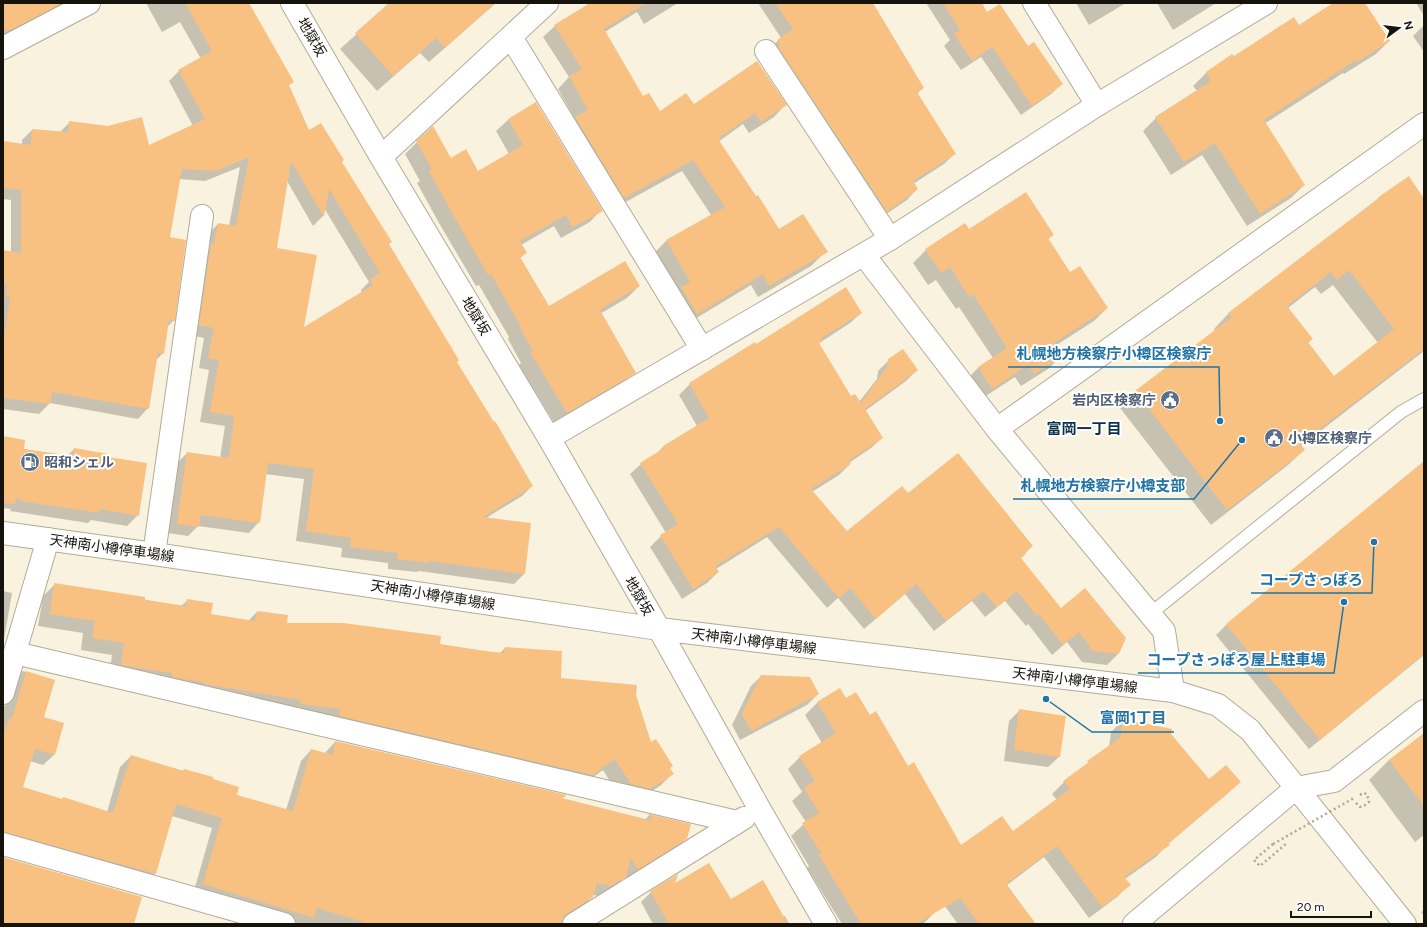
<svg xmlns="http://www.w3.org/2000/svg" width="1427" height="927" font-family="Figtree,'Noto Sans JP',sans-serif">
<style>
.shadow{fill:#0003;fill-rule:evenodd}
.building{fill:#f9c181;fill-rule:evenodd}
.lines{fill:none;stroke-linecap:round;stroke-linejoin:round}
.lane-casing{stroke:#b1ab98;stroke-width:14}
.street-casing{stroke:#b1ab98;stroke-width:24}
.secondary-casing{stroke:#b1ab98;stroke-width:24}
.path{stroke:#ada798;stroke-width:2.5;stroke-dasharray:2 3;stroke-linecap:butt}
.lane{stroke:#fff;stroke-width:12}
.street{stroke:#fff;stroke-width:22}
.secondary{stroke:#fff;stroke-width:22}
.path-bridge{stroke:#ada798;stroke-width:2.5;stroke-dasharray:2 3;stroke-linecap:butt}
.labels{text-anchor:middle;stroke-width:4;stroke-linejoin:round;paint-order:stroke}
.street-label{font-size:14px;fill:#16130d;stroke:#fff}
.service-label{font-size:14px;font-weight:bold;fill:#4e5e75;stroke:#fff;text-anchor:start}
.neighbourhood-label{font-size:15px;font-weight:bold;fill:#0a3149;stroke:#fff}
.leader{fill:none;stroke:#2073a4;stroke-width:1.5}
.callout-dot{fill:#2073a4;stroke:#fff;stroke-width:1.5}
.callout-label{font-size:15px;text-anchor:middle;font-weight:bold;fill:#2073a4;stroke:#fff;stroke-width:4;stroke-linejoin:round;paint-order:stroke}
</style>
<rect width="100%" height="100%" fill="#f9f2de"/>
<!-- shadow -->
<path class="shadow" d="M3 3H70L3 38Z
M146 3H246L293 81 288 86 308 132 341 162 456 362 532 486 522 496 486 518 524 574 514 584 419 571 417 572 388 569V563L341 557 342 548 296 541 304 479 265 474 259 522 249 533 198 526 188 536 168 533 177 463 187 453 220 458 225 426 200 422 209 370 199 368 204 338 190 335 208 234 218 224 229 226 240 167 205 181 179 179 169 238 174 320 167 327 163 353 156 360 148 408 138 419 50 403 39 414 3 409V254L11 252V200L3 199V142L22 145V140L32 130 59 133 70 122 148 146 193 126 169 81 179 71 201 59 180 22 162 32ZM287 181 313 226 323 216 324 208 369 282 361 290 362 293 302 329 276 249Z
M391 3H496L429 62 420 53 377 91 340 49Z
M591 3H678L644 24 637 12 605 32 643 97 659 112 694 105H785L774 117 749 133 743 124 718 142 779 230 823 254 811 266 758 297 751 285 685 325 655 252 667 240 711 215 682 171 613 209 564 129 575 119 558 89 569 77 543 37 555 26Z
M758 3H872L923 88 917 94 954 154 944 164 913 184 917 189 907 200 876 221 767 51 781 38Z
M926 3H980L987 13 1028 47 1062 84 1051 94 1021 115 981 57 961 70 944 46 950 40Z
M1076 3H1126L1089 25Z
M1157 3H1216L1173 30Z
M1335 3H1364L1389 41 1376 54 1344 74 1343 73 1264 124 1304 185 1291 198 1247 226 1202 155 1171 175 1143 131 1156 118 1197 91 1193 86 1206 73 1232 56 1233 58 1299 26Z
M1416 3H1424V16Z
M1424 25V52L1413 36Z
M536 104 601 210 590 222 561 238 554 226 521 245 526 253 520 258 549 307 639 286 627 298 600 314 634 372 622 384 555 424 519 365 521 363 508 339 509 337 479 285 476 286 439 223 417 183 420 181 405 154 417 142 477 172 509 154 496 131 508 120Z
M1380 196 1424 201V351L1301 446 1304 450 1288 465 1211 525 1120 408 1136 392 1215 331 1214 329 1229 313 1372 205ZM1333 285 1378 343 1334 377 1308 343 1312 339 1288 308 1315 287 1321 294Z
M969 230 1053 235 1048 239 1070 273 1107 308 1094 321 1055 346 1061 356 1048 369 1021 386 1015 377 978 401 965 381 978 368 993 358 959 307 956 309 936 280 928 285 913 263 926 250Z
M861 313 850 323 818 344 851 398 859 402 877 379 878 371 889 360 917 370 906 381 865 411 882 438 871 448 849 463 850 464 839 475 812 492 847 532 908 494 1032 546 1020 559 1061 609 1118 654 1107 665 1082 662 1067 642 1052 655 1028 624 1026 626 1005 601 985 617 972 601 934 631 905 594 864 629 838 598 827 608 767 537 716 569 718 572 707 583 682 599 650 547 661 536 666 533 630 474 641 464 656 454 663 447 697 426 679 395 690 384 756 346Z
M3 437 23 449 67 456 74 449 107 458 138 515 127 526 91 520 88 523 10 511 11 509 3 508Z
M1424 462V655L1309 749 1216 635 1226 625Z
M55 584 181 606 188 600 210 615 248 621 257 612 285 624 499 654 505 648 560 679 635 695 651 743 672 774 660 786 637 800 619 796 603 770 580 787 109 677 112 655 81 650 83 633 38 626 43 596Z
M3 591 12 593 3 645Z
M23 671 54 681 43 717 54 755 43 765 30 761 22 788 107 812 120 767 131 756 212 779 236 795 286 810 301 761 311 750 324 754 335 742 565 796 561 799 645 820 649 815 689 825 686 838 675 849 627 879 625 876 615 887 600 896 593 895 592 897 581 908 565 918 535 910 531 924H279L193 894 212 828 172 816 155 873 145 884 3 844V706H5L12 682Z
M761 676 818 694 807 705 740 740 732 725 751 686Z
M840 689 846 699 870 716 907 767 961 846 1013 833 1057 800 1052 794 1064 782 1109 747 1111 732 1123 720 1170 734 1209 780 1239 782 1227 794 1168 844 1156 857 1125 879 1129 885 1117 897 1089 918 1044 857 1007 885 1035 924H958L919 871 934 913 923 924H842L807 868 809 866 791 836 806 822 792 801 802 792 788 769 800 757 822 743 805 715 817 703Z
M1020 710 1065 717 1059 757 1048 767 1004 761 1009 721Z
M1424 734V835L1415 842 1369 780 1389 760Z
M674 885 783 917 785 916 789 924H653L641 902 651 892Z
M1424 910V916L1421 912Z"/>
<!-- building -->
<path class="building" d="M3 3H62L15 28 3 32Z
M185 3H249L294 82 289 85 309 130 321 123 344 160 342 162 392 242 389 244 459 360 457 362 494 422 495 421 533 486 483 517 531 523 525 574 429 561V563L397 559 398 553 350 547 351 538 306 531 314 469 268 463 260 523 201 515 199 527 177 524 187 452 229 458 234 416 210 412 219 360 208 358 214 328 199 325 211 244H214L218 223 236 226 249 157 216 171 182 169 170 237 186 240 175 321 169 320 164 354 158 353 149 409 52 392 50 404 3 398V347L10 297H6L7 284H3V250L21 253V190L3 188V141L31 145 32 129 68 132 69 121 108 126 142 117 149 145 205 119 178 70 212 51ZM291 161 324 217 329 189 380 273 370 279 373 285 304 327 317 255 277 248Z
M389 3H495L445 48 436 38 393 76 355 33Z
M590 3H646L604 29 643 96 649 93 660 111 686 93 694 104 757 61 787 105 761 122 755 113 718 139 756 196 758 195 779 229 803 214 828 252 769 286 763 274 697 314 681 287 690 282 666 240 725 207 693 160 624 198 575 117 588 110 569 76 582 69 554 25Z
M775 3H873L924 88 917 92 956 154 913 181 918 189 887 212 778 47 780 45 777 40 793 29Z
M943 3H982L987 12 1000 4 1028 46 1034 42 1063 84 1032 106 992 47 972 61 954 34 960 30Z
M1333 3H1365L1390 41 1357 62 1356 60 1264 120 1305 185 1260 214 1215 143 1184 162 1155 117 1211 81 1206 72 1232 54 1234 56 1294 17 1299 25Z
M536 102 603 211 573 227 566 215 520 241 527 253 520 257 549 306 625 261 640 286 600 310 636 373 567 413 530 352 533 351 519 326 520 325 491 274 488 275 451 211 429 171 432 169 416 141 433 126 451 158 466 149 478 171 523 145 508 119Z
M1409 176 1424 199V349L1300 444 1305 450 1227 510 1135 391 1232 317 1228 313 1380 197V196ZM1349 270 1394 329 1334 376 1308 342 1313 339 1287 306 1331 272 1337 280Z
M1026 192 1054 235 1048 238 1070 272 1080 266 1108 308 1054 343 1062 356 1034 374 1028 365 992 389 978 367 1007 348 973 294 969 297 950 267 941 273 925 249 965 223 969 229Z
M846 287 862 313 821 338 823 341 819 343 851 396 855 394 861 403 887 367 888 359 903 349 918 370 865 409 883 438 849 460 851 464 811 489 847 531 902 486 908 493 958 453 1033 546 1025 552 1026 554 1021 558 1061 608 1085 588 1126 638 1119 654 1093 651 1079 632 1063 645 1039 614 1037 616 1017 591 997 607 983 591 946 621 916 584 876 619 850 588 839 598 779 527 715 566 719 572 693 589 660 535 678 524 640 463 664 448 663 446 709 418 689 383 755 342 756 344Z
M3 436 25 440 24 449 73 456 74 448 109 454 108 457 147 463 139 516 100 509 99 513 20 501 21 499 16 498 15 504 3 503Z
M1424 461V654L1320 740 1226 624Z
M54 583 145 597V600L186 606 187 599 213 603 211 614 255 621 257 611 288 615 287 623H343L441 636 440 644 485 651 504 653 505 647 562 651 561 678 637 685 636 695 651 742 656 739 673 766 670 768 674 774 650 789 631 784 615 759 593 775 339 716 340 709 300 704 301 700 204 684 203 682 172 677V673L121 665 124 643 92 638 95 621 50 614Z
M26 671 55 680 44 717 64 723 55 755 35 749 23 787 62 799 63 797 113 813 131 755 183 771 184 769 213 777V779L239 787 237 795 293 811 311 749 333 755 335 741 567 795 562 798 653 821 649 814 691 824 687 839 638 870 631 858 626 877 611 886 597 883 593 897 567 914 563 918 562 924H370L317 908 314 918 203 884 222 818 176 804 156 874 3 832V738L9 718 12 719Z
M761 675 810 677 819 694 751 731 742 714Z
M840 688 846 698 856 692 870 715 876 711 908 766 914 762 961 845 1002 816 1013 831 1070 789 1063 781 1089 762 1087 761 1120 738 1123 719 1172 729 1171 734 1209 779 1226 765 1241 782 1169 843 1170 845 1124 877 1131 885 1102 907 1057 846 1006 884 1036 924H979L960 898 916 924H861L832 877 819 855 821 853 802 823 819 813 804 788 815 781 799 756 836 733 817 702Z
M1019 709 1066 716 1060 757 1014 750Z
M1424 733V806L1389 760Z
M3 857 142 897 134 924H3Z
M709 863 731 899 763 880 788 924H669L650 891 678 874 675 883Z"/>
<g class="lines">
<defs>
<path id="lane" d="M1150 614 1401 412 1424 399"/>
<path id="street" d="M292 3 381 157 549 438 659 629
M1034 3 1097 105
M511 37 702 349
M3 48 89 3
M766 51 890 239
M381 157 547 3
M997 429 1424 124
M154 554 202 216
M15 653 737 822
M3 693 48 539
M1296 788 1334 781 1424 711
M3 844 284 924
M574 924 744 818"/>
<path id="secondary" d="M864 255 997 429 1164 631 1173 691
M549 438 890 239 1097 105 1266 3
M3 533 154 554 659 629 1173 691 1218 705 1250 730 1405 924
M659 629 759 808 826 924
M1134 924 1296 788"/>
</defs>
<!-- lane casing -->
<use href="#lane" class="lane-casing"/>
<!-- street casing -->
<use href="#street" class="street-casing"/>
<!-- secondary casing -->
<use href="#secondary" class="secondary-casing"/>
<!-- path -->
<path class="path" d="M1356 803 1360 807 1365 805 1369 802 1367 794 1363 793 1358 796
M1273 844 1254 860 1260 866 1287 843"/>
<!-- lane -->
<use href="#lane" class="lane"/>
<!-- street -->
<use href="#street" class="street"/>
<!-- secondary -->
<use href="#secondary" class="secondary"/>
<!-- path-bridge -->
<path class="path-bridge" d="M1273 844 1354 798"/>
</g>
<!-- icons -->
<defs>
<symbol id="civic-disc" viewBox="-11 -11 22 22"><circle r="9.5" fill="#5c6f8a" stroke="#fff"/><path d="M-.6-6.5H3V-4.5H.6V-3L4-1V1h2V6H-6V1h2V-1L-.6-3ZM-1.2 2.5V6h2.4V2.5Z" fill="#fff"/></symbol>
<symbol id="fuel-disc" viewBox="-11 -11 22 22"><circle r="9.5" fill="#5c6f8a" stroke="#fff"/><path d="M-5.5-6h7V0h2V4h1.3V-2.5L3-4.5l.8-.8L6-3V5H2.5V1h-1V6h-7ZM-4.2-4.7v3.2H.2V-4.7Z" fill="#fff"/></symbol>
</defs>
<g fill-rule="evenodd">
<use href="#civic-disc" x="1159" y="389" width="22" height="22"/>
<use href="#civic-disc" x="1263" y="427" width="22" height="22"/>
<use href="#fuel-disc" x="19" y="451" width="22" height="22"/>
</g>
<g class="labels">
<!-- street labels -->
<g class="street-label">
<text transform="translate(312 37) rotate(60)" y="5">地獄坂</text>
<text transform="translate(476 316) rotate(59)" y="5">地獄坂</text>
<text transform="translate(112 548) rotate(8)" y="5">天神南小樽停車場線</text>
<text transform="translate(433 595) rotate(9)" y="5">天神南小樽停車場線</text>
<text transform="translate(639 596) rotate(60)" y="5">地獄坂</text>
<text transform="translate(754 641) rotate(7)" y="5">天神南小樽停車場線</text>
<text transform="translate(1075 680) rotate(7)" y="5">天神南小樽停車場線</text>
</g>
<!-- service labels -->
<g class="service-label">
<text x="1156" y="405" text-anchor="end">岩内区検察庁</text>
<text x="1288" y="443">小樽区検察庁</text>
<text x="44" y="467">昭和シェル</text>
</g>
<!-- neighbourhood labels -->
<g class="neighbourhood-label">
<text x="1084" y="434">富岡一丁目</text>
</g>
</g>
<!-- callouts -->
<path class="leader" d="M1220 421L1219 367H1008M1242 440L1194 499H1013M1374 542L1372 593H1251M1344 602L1334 673H1138M1046 699L1092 732H1174"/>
<g class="callout-dot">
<circle cx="1220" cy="421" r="4"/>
<circle cx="1242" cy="440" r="4"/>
<circle cx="1374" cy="542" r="4"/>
<circle cx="1344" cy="602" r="4"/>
<circle cx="1046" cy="699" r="4"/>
</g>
<g class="callout-label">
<text x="1114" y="359">札幌地方検察庁小樽区検察庁</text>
<text x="1103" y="491">札幌地方検察庁小樽支部</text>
<text x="1311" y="585">コープさっぽろ</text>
<text x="1236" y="665">コープさっぽろ屋上駐車場</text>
<text x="1133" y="723">富岡1丁目</text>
</g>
<!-- border -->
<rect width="1427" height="927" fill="none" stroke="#16130d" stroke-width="8"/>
<!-- north arrow -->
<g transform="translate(1399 28) rotate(75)" stroke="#ffffff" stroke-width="3" paint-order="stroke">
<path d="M0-3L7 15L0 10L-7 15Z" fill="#16130d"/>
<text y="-6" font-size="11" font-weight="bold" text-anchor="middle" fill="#16130d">N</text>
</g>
<!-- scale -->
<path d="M1291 911v6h80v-6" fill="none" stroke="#16130d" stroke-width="2"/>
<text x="1297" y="911" font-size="12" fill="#16130d" stroke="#ffffff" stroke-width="3" paint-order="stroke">20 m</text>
</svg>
